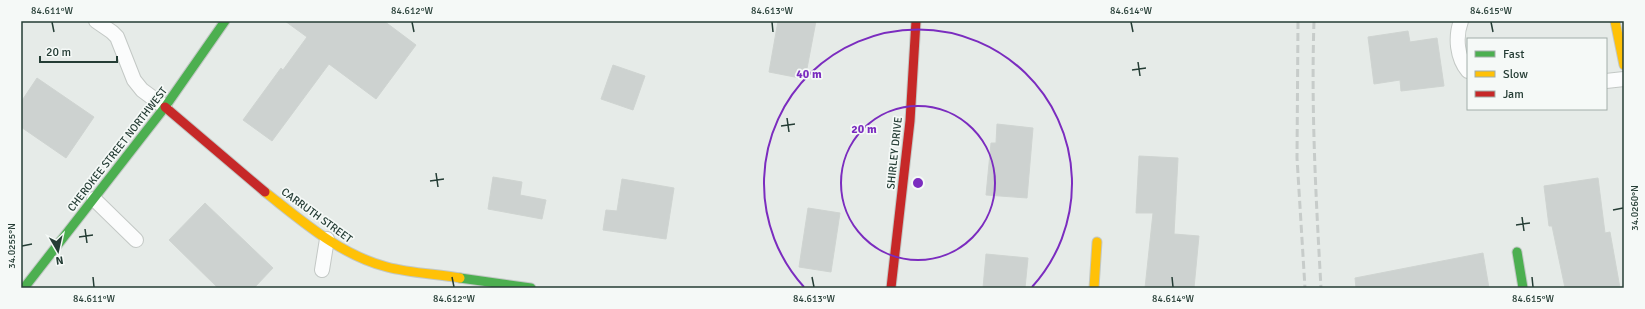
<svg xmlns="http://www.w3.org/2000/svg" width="1645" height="309" font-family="Signika,sans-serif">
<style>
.building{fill:#cdd2d0;stroke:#cfd4d1}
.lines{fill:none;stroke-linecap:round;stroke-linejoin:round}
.lane-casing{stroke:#c3c8c5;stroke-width:16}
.fast-casing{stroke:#c2c8c5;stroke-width:11}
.slow-casing{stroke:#c2c8c5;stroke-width:11}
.jam-casing{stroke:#c2c8c5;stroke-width:11}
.lane{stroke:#fbfcfc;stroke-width:14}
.fast{stroke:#4caf50;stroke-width:9}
.slow{stroke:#ffc107;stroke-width:9}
.jam{stroke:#c62828;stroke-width:9}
.rail{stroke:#c7ccca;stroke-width:3;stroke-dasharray:8 4;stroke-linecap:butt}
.ticks{fill:none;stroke:#253d35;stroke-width:1.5}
.ring{fill:none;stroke:#7b2cbf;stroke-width:2}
.labels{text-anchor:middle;stroke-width:3.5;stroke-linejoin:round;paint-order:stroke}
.street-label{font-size:11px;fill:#253d35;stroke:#f5f9f7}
.centre{fill:#7b2cbf;stroke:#f5f9f7;stroke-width:2}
.ring-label{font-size:12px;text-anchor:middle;font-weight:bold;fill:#7b2cbf;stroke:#f5f9f7;stroke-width:3.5;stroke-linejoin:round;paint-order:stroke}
.neatline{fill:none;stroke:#253d35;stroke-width:1.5}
.ticks-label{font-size:10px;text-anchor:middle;fill:#253d35}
</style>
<rect width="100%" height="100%" fill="#e6ebe8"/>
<!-- building -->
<path class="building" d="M285 21H384L416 45 376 99 329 64 272 141 243 120 281 68 283 70 307 37Z
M778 21H816L805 79 769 72Z
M1408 31 1410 42 1437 38 1444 86 1401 91 1400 80 1374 84 1368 37Z
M613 65 645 76 633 110 601 99Z
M37 78 94 117 66 158 21 127V102Z
M997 124 1033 128 1027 198 986 195 991 143H996Z
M1139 156 1178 158 1174 234 1199 236 1194 288H1145L1153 213H1136Z
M493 177 522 182 520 195 546 200 542 219 488 209Z
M1598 178 1605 233 1610 232 1620 288H1565L1552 226H1549L1544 186Z
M622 179 674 188 666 239 603 230 606 210 617 211Z
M205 203 273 268 254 288H218L169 240Z
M808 208 840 213 831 272 799 267Z
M1483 253 1489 288H1356L1355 278Z
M986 254 1028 258 1025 288H983Z"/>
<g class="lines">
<defs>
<path id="lane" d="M96 21 112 32 117 37 134 80 142 90 165 107
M1461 21C1455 37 1457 58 1468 71
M1606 81 1624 79
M94 199 136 240
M322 270 327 239"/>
<path id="fast" d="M1517 252 1523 288
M460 278 531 288
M24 288 165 107 225 21"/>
<path id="slow" d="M1615 21 1624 65
M265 192C302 221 340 255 387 267 410 273 436 274 460 278
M1094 288 1097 242"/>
<path id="jam" d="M165 107 265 192
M891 288 910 121 916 21"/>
</defs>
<!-- lane casing -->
<use href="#lane" class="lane-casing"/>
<!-- fast casing -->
<use href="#fast" class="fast-casing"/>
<!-- slow casing -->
<use href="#slow" class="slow-casing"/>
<!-- jam casing -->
<use href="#jam" class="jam-casing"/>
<!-- lane -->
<use href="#lane" class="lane"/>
<!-- fast -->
<use href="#fast" class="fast"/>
<!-- slow -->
<use href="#slow" class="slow"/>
<!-- jam -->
<use href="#jam" class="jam"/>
<!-- rail -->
<path class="rail" d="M1298 21 1297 158 1305 288
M1314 21C1311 110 1316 199 1321 288"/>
</g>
<!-- ticks -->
<path class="ticks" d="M52 22 54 32M412 22 414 32M772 22 773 32M1131 22 1133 32M1491 22 1493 32M1138 62 1140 76M1132 70 1146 68M787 118 789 132M781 126 795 124M436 173 438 187M430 181 444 179M1613 210 1623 208M1522 217 1524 231M1516 225 1530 223M85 229 87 243M79 237 93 235M22 246 32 244M93 277 94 287M452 277 454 287M812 277 814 287M1172 277 1173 287M1532 277 1533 287"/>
<!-- distance rings -->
<g class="ring">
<circle cx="918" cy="183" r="77"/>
<path d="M804 287A154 154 0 1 1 1032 287"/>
</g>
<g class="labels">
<!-- street labels -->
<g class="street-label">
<text transform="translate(117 149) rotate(-52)" y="4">CHEROKEE STREET NORTHWEST</text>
<text transform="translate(894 153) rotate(-84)" y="4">SHIRLEY DRIVE</text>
<text transform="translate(317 215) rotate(36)" y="4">CARRUTH STREET</text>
</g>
</g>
<circle cx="918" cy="183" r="6" class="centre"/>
<g class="ring-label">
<text x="809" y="78">40 m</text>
<text x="864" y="133">20 m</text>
</g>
<!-- border -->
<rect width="1645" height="309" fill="none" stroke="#f5f9f7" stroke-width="44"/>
<!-- legend -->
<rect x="1467" y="38" width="140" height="72" fill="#f5f9f7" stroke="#a2aea9"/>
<rect x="1475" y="51" width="20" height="6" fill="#4caf50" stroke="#a2aea9"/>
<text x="1503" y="58" font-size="12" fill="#253d35">Fast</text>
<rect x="1475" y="71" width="20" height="6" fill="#ffc107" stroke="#a2aea9"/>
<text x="1503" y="78" font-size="12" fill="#253d35">Slow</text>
<rect x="1475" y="91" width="20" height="6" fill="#c62828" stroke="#a2aea9"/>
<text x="1503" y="98" font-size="12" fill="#253d35">Jam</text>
<!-- north arrow -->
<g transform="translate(58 251) rotate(171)" stroke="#f5f9f7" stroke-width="3" paint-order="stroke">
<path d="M0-3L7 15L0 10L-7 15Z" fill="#253d35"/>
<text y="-6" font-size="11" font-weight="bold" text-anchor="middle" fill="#253d35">N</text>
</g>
<!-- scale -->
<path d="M40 56v6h77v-6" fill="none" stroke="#253d35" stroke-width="2"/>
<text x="46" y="56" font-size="12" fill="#253d35" stroke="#f5f9f7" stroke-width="3" paint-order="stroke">20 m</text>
<rect x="22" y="22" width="1601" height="265" class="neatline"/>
<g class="ticks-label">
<text x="52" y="14">84.611°W</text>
<text x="412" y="14">84.612°W</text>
<text x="772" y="14">84.613°W</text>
<text x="1131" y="14">84.614°W</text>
<text x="1491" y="14">84.615°W</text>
<text transform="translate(1634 208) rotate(-90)" y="4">34.0260°N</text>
<text transform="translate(11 246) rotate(-90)" y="4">34.0255°N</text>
<text x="94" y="302">84.611°W</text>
<text x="454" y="302">84.612°W</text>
<text x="814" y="302">84.613°W</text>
<text x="1173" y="302">84.614°W</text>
<text x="1533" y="302">84.615°W</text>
</g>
</svg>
